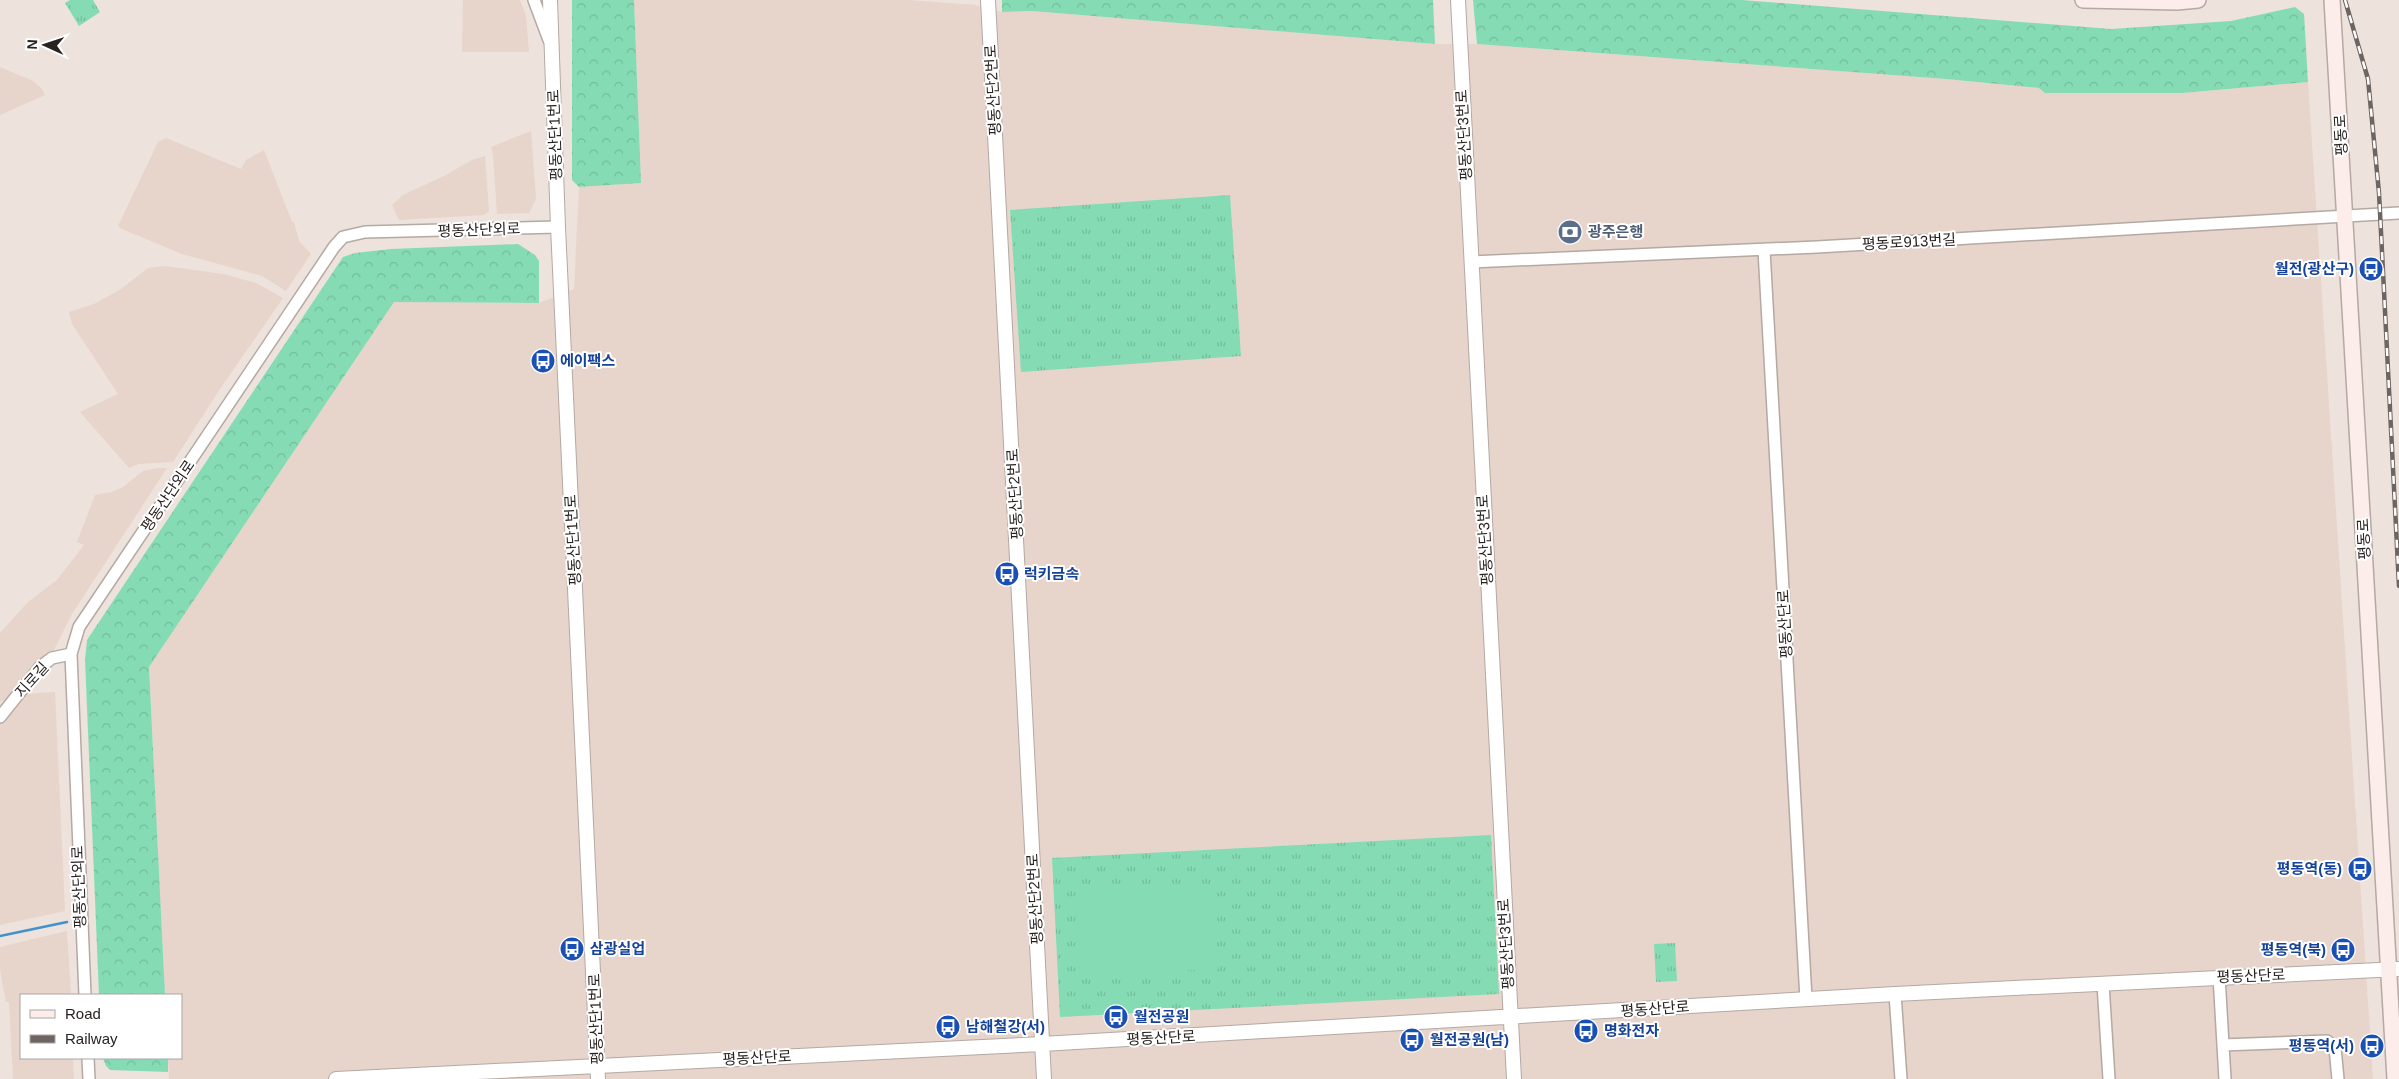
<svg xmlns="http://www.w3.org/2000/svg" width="2399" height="1079" font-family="Arial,'Noto Sans KR',sans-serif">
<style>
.built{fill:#e7d4cb}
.grass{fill:url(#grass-tufts)}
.forest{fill:url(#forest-crowns)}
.pitch{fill:#85dcb4}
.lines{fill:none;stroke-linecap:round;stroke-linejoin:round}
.stream{stroke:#4191cf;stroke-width:2.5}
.minor-casing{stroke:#b4a9a3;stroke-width:14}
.tertiary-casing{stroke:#b4a9a3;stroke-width:16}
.secondary-casing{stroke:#b4a9a3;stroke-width:18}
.minor{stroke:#fff;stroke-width:11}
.tertiary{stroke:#fff;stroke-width:14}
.secondary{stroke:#fcecea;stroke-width:15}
.rail-casing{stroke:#6d6562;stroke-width:4.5}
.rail{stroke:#fff;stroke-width:2.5;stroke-dasharray:8;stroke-linecap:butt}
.labels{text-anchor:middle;stroke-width:4;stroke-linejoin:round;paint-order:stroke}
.street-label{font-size:15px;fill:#282321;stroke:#fff}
.service-label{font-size:15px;font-weight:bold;fill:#4e5e75;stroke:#fff;text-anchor:start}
.transit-label{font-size:15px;font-weight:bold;fill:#164399;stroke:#fff;text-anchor:start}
</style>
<defs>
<pattern id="grass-tufts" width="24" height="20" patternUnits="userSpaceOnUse" patternTransform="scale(1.25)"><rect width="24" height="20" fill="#85dcb4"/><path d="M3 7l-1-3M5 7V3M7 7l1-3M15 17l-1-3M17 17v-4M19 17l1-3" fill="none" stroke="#73bc9a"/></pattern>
<pattern id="forest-crowns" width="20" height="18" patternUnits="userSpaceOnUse" patternTransform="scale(1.25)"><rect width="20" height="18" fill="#85dcb4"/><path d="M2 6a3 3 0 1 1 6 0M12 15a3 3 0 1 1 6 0" fill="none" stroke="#73bc9a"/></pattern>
</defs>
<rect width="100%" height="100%" fill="#eee2dc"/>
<!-- built -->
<path class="built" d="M463 0H520L526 16 529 52H462Z
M634 0H909L975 5 1002 12 1032 11 1435 44H1477L1946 79 2039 88 2182 93 2308 82 2373 1079H169L168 1058H181V995H165L149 667 394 302 539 303 574 289 579 187 641 183Z
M0 67 33 81 42 89 45 95 0 115Z
M531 131 536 199 529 213 497 214 493 155 491 147Z
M166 138 241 169 246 160 264 150 292 222H294L299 241 311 254 286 291 262 276 182 254 122 229 118 226 158 142Z
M485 156 489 211 484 215 399 220 392 205 403 195 446 175 472 160Z
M165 266 223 274 256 283 283 298 220 389 173 462 138 464 129 468 80 412 118 394 72 324 69 312 94 304 121 289 148 268Z
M158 468H167L72 614 53 652 34 668 8 699 0 702V633L28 602 57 580 84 545 77 542 95 495 112 492 123 487 143 471Z
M55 692 65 911 0 925V723L24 694Z
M67 931 71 995H21V1058H73L74 1079H13L9 1002H6L0 970V947Z"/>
<!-- grass -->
<path class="grass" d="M70 0H93L100 12 79 26 65 3Z
M1230 195 1241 356 1021 372 1010 210Z
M1491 835 1499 994 1060 1017 1052 858Z
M1675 943 1677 981 1656 982 1654 944Z"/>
<!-- forest -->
<path class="forest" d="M572 0H634L641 183 579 187 572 180Z
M1002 0H1433L1435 44 1032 11 1002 12Z
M1473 0H1742L2111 29 2231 21 2295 7 2304 14 2308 82 2182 93H2045L2039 88 1946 79 1477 44Z
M518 244 535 255 539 261V303L394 302 149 667 165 995H99L85 660 87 640 343 257 355 253 391 249Z
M103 1058H168V1072L110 1070 106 1066Z"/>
<!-- pitch -->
<path class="pitch" d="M1214 884 1218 969 1083 975 1079 892Z"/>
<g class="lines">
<!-- stream -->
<path class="stream" d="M0 936 67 922"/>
<defs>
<path id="minor" d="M534 0 549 40
M1764 250 1806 999
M1471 262 1817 247 2399 213
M0 717 40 667 52 658 71 654
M2219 976 2225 1079
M2103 984 2109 1079
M1895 994 1901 1079
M85 995 71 654 79 627 334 247 343 237 365 232 558 227
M2223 1045 2327 1041 2335 1048 2338 1079
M88 1058 89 1079"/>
<path id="tertiary" d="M550 0 558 227 598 1079
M988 0 1044 1079
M1458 0 1514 1079
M336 1079 1042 1044 1895 994 2399 969"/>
<path id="secondary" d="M2083 0 2177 2 2198 0
M2332 0 2395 1079"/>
</defs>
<!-- minor casing -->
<use href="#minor" class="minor-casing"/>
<!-- tertiary casing -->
<use href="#tertiary" class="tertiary-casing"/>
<!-- secondary casing -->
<use href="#secondary" class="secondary-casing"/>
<!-- minor -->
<use href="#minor" class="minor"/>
<!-- tertiary -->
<use href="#tertiary" class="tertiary"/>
<!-- secondary -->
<use href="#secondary" class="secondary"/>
<defs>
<path id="rail" d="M2345 0 2368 79 2379 193 2399 586"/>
</defs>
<!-- rail casing -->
<use href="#rail" class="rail-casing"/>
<!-- rail -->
<use href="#rail" class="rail"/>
</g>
<!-- icons -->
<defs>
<symbol id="bank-disc" viewBox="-11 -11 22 22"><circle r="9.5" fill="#5c6f8a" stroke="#fff"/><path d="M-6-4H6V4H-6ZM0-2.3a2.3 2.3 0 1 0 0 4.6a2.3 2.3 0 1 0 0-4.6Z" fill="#fff"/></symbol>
<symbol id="bus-disc" viewBox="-11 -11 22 22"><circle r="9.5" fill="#1a4fb4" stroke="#fff"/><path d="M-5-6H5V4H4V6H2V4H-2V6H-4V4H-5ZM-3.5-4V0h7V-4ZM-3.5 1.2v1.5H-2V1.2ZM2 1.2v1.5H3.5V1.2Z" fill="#fff"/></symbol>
</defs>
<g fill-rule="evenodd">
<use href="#bank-disc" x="1556" y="218" width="28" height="28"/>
<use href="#bus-disc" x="2357" y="255" width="28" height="28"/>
<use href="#bus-disc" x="529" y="347" width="28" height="28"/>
<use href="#bus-disc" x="993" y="560" width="28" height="28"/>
<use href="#bus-disc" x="2346" y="855" width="28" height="28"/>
<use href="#bus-disc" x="558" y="935" width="28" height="28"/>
<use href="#bus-disc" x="2329" y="936" width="28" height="28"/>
<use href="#bus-disc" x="1102" y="1003" width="28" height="28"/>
<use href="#bus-disc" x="934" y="1013" width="28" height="28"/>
<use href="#bus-disc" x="1572" y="1017" width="28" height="28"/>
<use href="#bus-disc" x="1398" y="1026" width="28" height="28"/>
<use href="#bus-disc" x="2358" y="1032" width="28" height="28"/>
</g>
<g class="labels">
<!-- street labels -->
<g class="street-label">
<text transform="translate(993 90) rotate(-93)" y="5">평동산단2번로</text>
<text transform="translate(555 135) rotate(-92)" y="5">평동산단1번로</text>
<text transform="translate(1464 135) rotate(-93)" y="5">평동산단3번로</text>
<text transform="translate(2341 135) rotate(-93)" y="5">평동로</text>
<text transform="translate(479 230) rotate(-2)" y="5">평동산단외로</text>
<text transform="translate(1909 242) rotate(-3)" y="5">평동로913번길</text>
<text transform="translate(1015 494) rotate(-93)" y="5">평동산단2번로</text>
<text transform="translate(168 496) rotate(-56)" y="5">평동산단외로</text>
<text transform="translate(2364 539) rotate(-93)" y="5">평동로</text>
<text transform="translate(573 540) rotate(-93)" y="5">평동산단1번로</text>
<text transform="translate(1485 540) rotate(-93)" y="5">평동산단3번로</text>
<text transform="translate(1785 624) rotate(-93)" y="5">평동산단로</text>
<text transform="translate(32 680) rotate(-48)" y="5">지로길</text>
<text transform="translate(79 887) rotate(-92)" y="5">평동산단외로</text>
<text transform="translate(1035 899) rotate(-93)" y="5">평동산단2번로</text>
<text transform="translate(1506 944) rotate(-93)" y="5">평동산단3번로</text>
<text transform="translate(2251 976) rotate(-2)" y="5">평동산단로</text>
<text transform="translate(1655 1009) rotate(-4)" y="5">평동산단로</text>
<text transform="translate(596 1019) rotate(-92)" y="5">평동산단1번로</text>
<text transform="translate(1161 1038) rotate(-3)" y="5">평동산단로</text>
<text transform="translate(757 1058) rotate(-3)" y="5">평동산단로</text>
</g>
<!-- service labels -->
<g class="service-label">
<text x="1588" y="237">광주은행</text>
</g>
<!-- transit labels -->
<g class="transit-label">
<text x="2354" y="274" text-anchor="end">월전(광산구)</text>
<text x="560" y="366">에이팩스</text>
<text x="1024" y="579">럭키금속</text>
<text x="2342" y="874" text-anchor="end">평동역(동)</text>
<text x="590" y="954">삼광실업</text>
<text x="2326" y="955" text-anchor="end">평동역(북)</text>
<text x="1134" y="1022">월전공원</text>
<text x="966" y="1032">남해철강(서)</text>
<text x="1604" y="1036">명화전자</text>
<text x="1430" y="1045">월전공원(남)</text>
<text x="2354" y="1051" text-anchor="end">평동역(서)</text>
</g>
</g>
<!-- legend -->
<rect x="20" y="994" width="162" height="65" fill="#ffffff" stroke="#a9a7a6"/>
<rect x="30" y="1010" width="25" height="8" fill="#fcecea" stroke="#a9a7a6"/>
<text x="65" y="1019" font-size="15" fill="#282321">Road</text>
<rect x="30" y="1035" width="25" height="8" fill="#6d6562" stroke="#a9a7a6"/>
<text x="65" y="1044" font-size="15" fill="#282321">Railway</text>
<!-- north arrow -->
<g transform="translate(45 45) rotate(273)" stroke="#ffffff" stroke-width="4" paint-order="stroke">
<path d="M0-4L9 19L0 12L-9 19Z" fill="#282321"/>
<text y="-8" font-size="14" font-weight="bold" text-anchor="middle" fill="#282321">N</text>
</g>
</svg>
